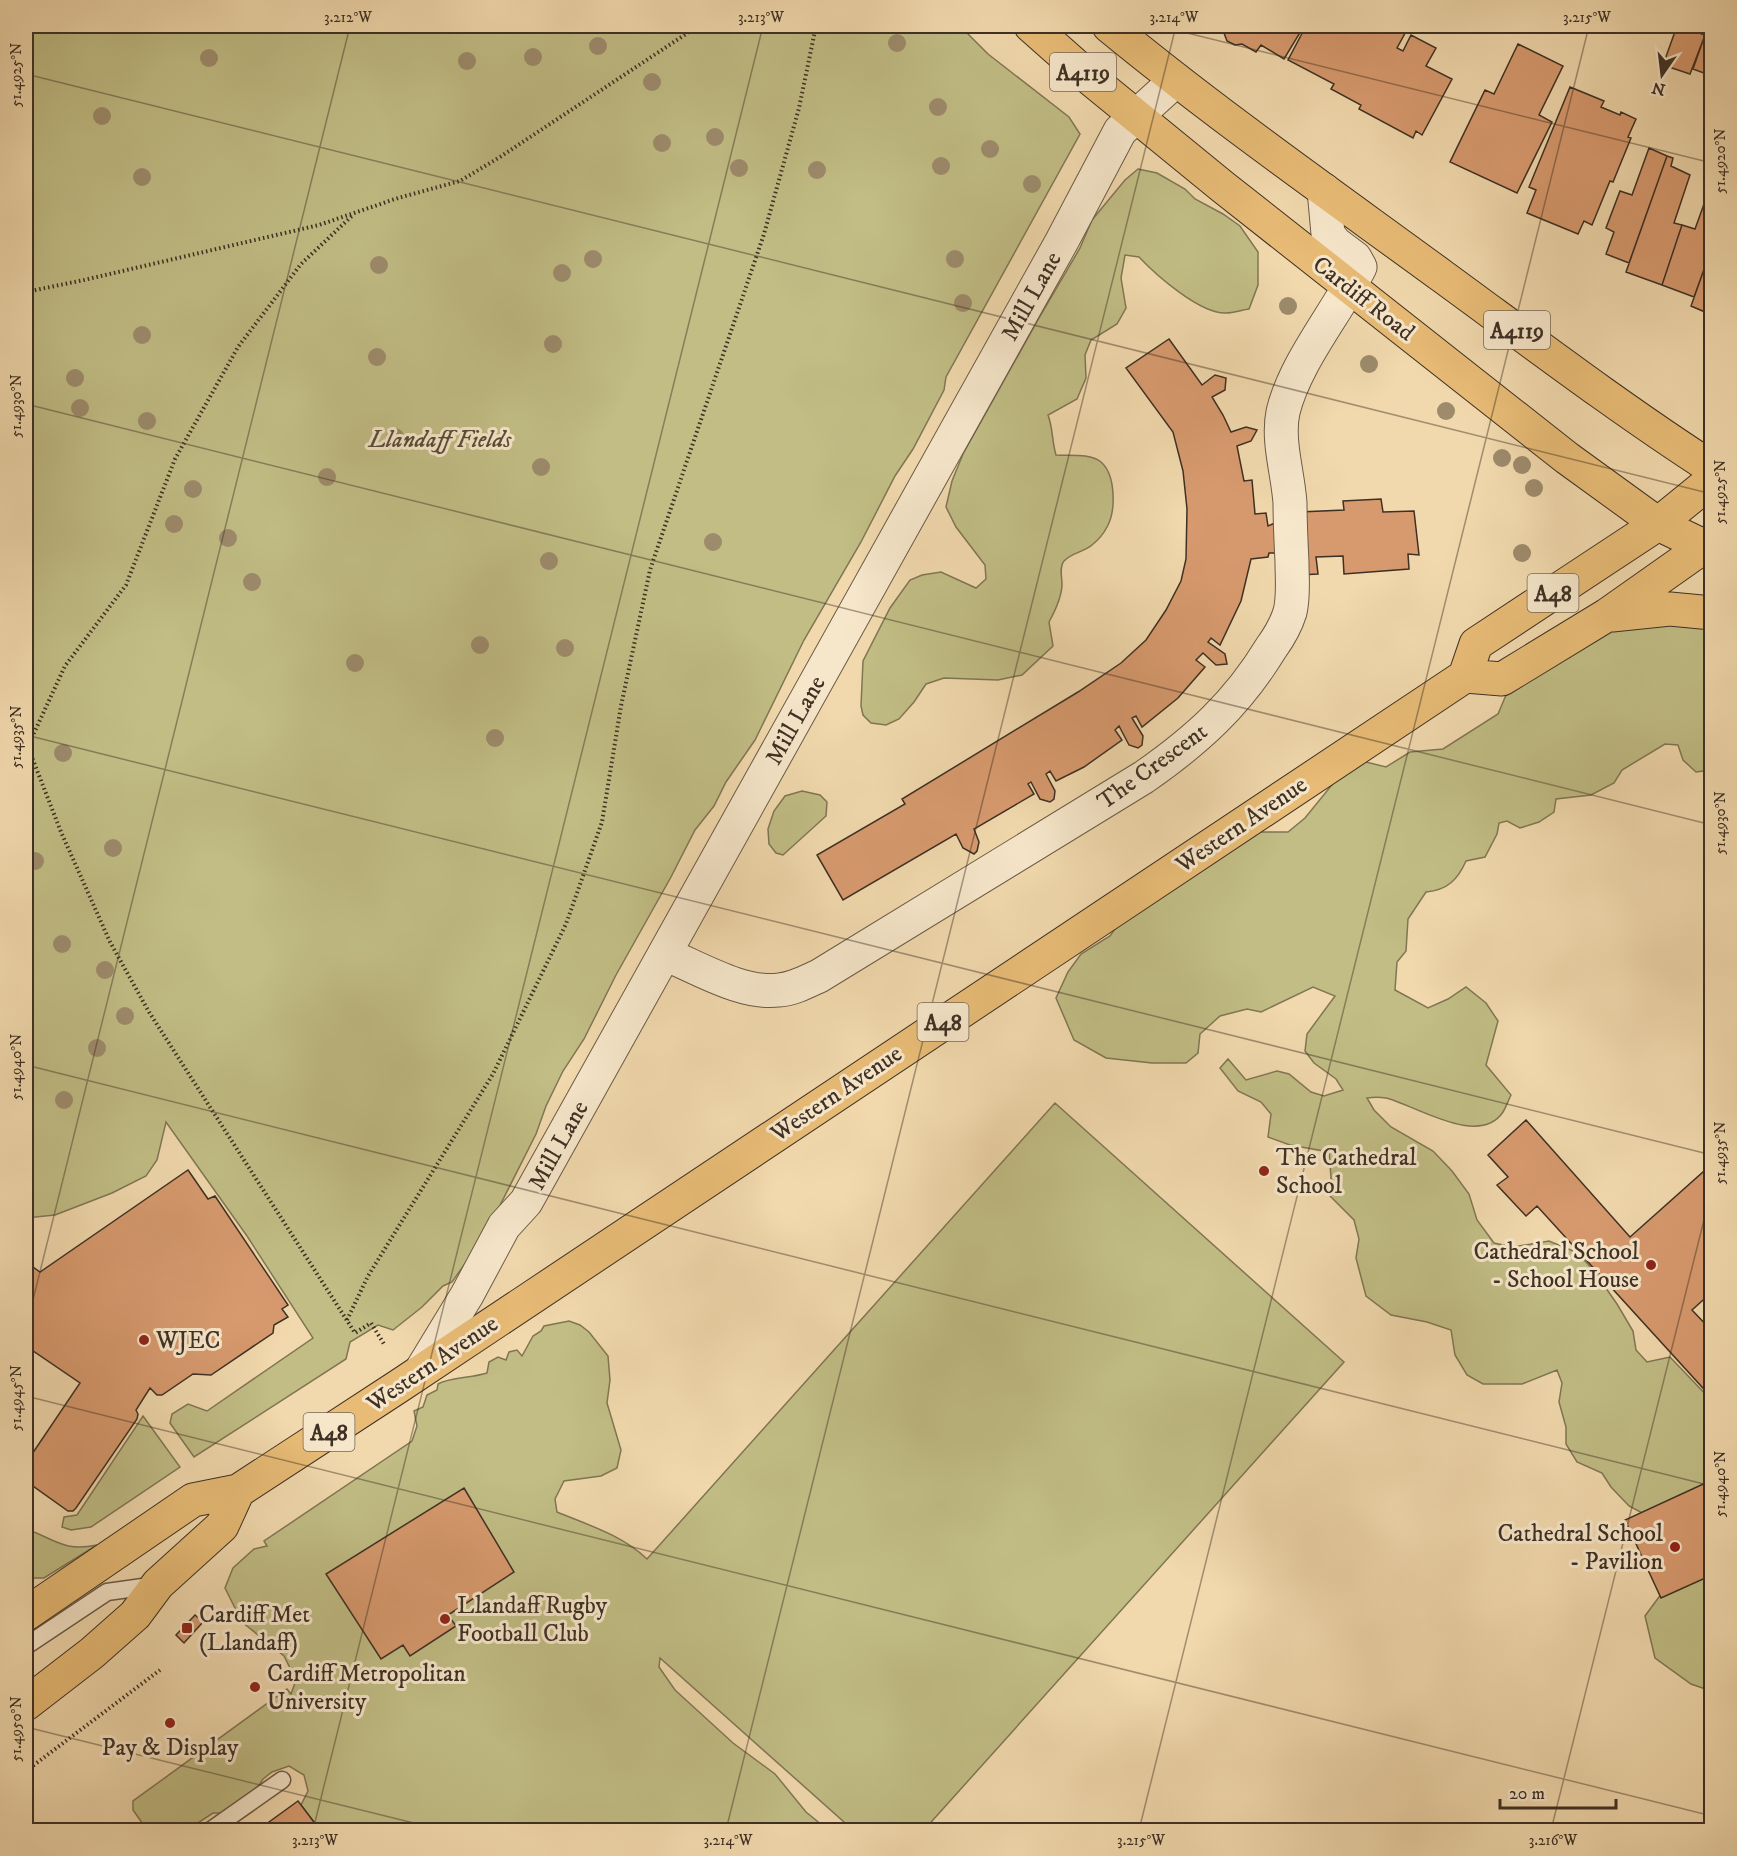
<svg xmlns="http://www.w3.org/2000/svg" width="1737" height="1856" font-family="'IM FELL DW Pica',serif">
<style>
.green{fill:#c1bd85;stroke:#807654;stroke-width:1.5}
.building{fill:#d79a6e;stroke:#3e3024;stroke-width:1.5}
.lines{fill:none;stroke-linecap:round;stroke-linejoin:round}
.service-casing{stroke:#6b5a46;stroke-width:19}
.minor-casing{stroke:#6b5a46;stroke-width:35}
.primary-casing{stroke:#3e3024;stroke-width:35}
.trunk-casing{stroke:#3e3024;stroke-width:35}
.path{stroke:#3e3024;stroke-width:4;stroke-dasharray:1.5 3;stroke-linecap:butt}
.service{stroke:#f6e6ca;stroke-width:16}
.minor{stroke:#f6e6ca;stroke-width:33}
.primary{stroke:#e8bc76;stroke-width:33}
.trunk{stroke:#e8bc76;stroke-width:33}
.tree{fill:#9d8b6c}
.ticks{fill:none;stroke:#3e3024;stroke-width:1.5;stroke-opacity:0.45}
.poi-dot{fill:#8f2418;stroke:#f6e6ca;stroke-width:2}
.labels{text-anchor:middle;stroke-width:6;stroke-linejoin:round;paint-order:stroke}
.shield{fill:#f6e6ca;stroke:#756756;stroke-width:1.5}
.shield-label{font-size:22px;font-weight:bold;fill:#3e3024}
.street-label{font-size:24px;fill:#3e3024;stroke:#f6e6ca}
.park-label{font-size:24px;font-style:italic;fill:#584c37;stroke:#f6e6ca}
.poi-label{font-size:24px;fill:#3e3024;stroke:#f6e6ca;text-anchor:start}
.neatline{fill:none;stroke:#3e3024;stroke-width:2}
.ticks-label{font-size:15px;text-anchor:middle;fill:#3e3024}
</style>
<rect width="100%" height="100%" fill="#f1d9ad"/>
<filter id="stains"><feTurbulence type="fractalNoise" baseFrequency=".00333" numOctaves="4"/><feColorMatrix values="0 0 0 0 .2 0 0 0 0 .09 0 0 0 0 .02 0 0 0 .5 -.17"/></filter>
<radialGradient id="worn" r=".72"><stop offset=".6" stop-color="#630" stop-opacity="0"/><stop offset="1" stop-color="#630" stop-opacity=".3"/></radialGradient>
<!-- green -->
<path class="green" d="M26 26H960L988 54 1069 117 1080 134 946 377 944 390 913 449 895 476 861 542 804 640 755 740 726 782 714 806 695 830 671 877 616 975 584 1039 563 1071 546 1106 536 1134 484 1237 452 1282 443 1286 422 1307 393 1330 378 1325 350 1342 346 1359 194 1457 170 1423 172 1414 188 1404 207 1411 313 1338 247 1236 166 1122 157 1160 146 1176 112 1193 55 1215 26 1218Z
M1138 169 1157 173 1185 189 1195 199 1223 214 1240 226 1258 252V285L1249 309C1242 310 1233 313 1226 313 1200 314 1156 275 1139 257L1125 255 1121 278 1126 308 1117 324 1091 340 1085 355 1086 378 1077 399 1048 415C1053 428 1052 442 1056 455 1069 456 1090 453 1101 462 1116 475 1116 511 1107 527 1104 533 1097 541 1092 545 1084 552 1071 553 1064 561 1059 567 1062 577 1062 584 1062 597 1055 611 1049 622L1053 646 1022 675 998 680 944 678 926 684 914 702 899 719 886 725 871 723 863 715 861 706 863 661 890 608 910 580 922 575 941 572 976 588 986 579 985 565 956 527 946 507 952 481 963 454 1039 318 1080 248 1092 220 1125 180Z
M1711 617V770L1696 772 1683 760 1678 745 1665 744 1622 770 1614 783 1591 795 1556 799 1554 812 1539 822 1520 828 1507 821 1499 823 1497 834 1485 857 1466 861C1458 879 1448 890 1426 892L1408 919 1406 951 1397 962 1395 990 1428 1008 1448 999 1466 987 1486 1003 1498 1021 1486 1065 1511 1095C1508 1101 1506 1107 1503 1112 1479 1148 1415 1105 1386 1098 1380 1097 1373 1097 1367 1098L1374 1110 1391 1127 1433 1151 1452 1171 1469 1194 1477 1220 1494 1243 1513 1247 1549 1241 1578 1253 1594 1271 1617 1304 1633 1331 1636 1350 1647 1362 1670 1357 1711 1400V1496L1644 1514 1629 1506 1611 1487 1602 1473 1577 1462 1566 1444V1427L1559 1402 1562 1383 1557 1370 1522 1384H1483L1467 1375 1455 1355 1451 1330 1427 1322 1391 1315 1366 1296 1356 1258 1359 1239 1354 1220 1330 1196 1331 1177 1329 1152 1290 1145 1268 1137 1271 1114 1261 1102 1238 1091 1220 1068 1228 1059 1246 1080 1277 1071 1289 1074 1311 1092 1324 1096 1343 1090 1336 1079 1314 1063 1305 1051 1307 1034 1335 996 1313 987 1261 1012 1247 1009 1220 1016 1200 1034 1198 1053 1186 1063H1152L1106 1058 1074 1040 1056 998 1068 972 1081 954 1110 936 1127 912 1251 832H1288L1305 818 1335 781 1362 761 1386 767 1410 752 1443 749 1498 714 1512 681 1573 626Z
M802 791 820 795 827 802 826 816 783 855 776 853 769 844 768 829 774 811 785 796Z
M1055 1103 1344 1362 924 1830H853L660 1658 659 1667 675 1690 733 1743 775 1774 806 1812 828 1830H320L301 1805 308 1791 304 1775 289 1766 272 1772 263 1779 251 1798 229 1813H213L187 1830H147L133 1810V1801L287 1689 291 1694 296 1680 284 1656 242 1622 225 1588 233 1568 254 1549 267 1546 264 1541 412 1441 417 1426 414 1411 423 1407 427 1395 437 1390 438 1384C449 1377 472 1378 487 1373L489 1362 498 1357 506 1360 509 1352 517 1350 522 1356 533 1336 541 1331 544 1326 569 1321 580 1325 589 1332 608 1356 610 1380 607 1403 621 1450 617 1468 601 1476 564 1481 555 1499 557 1512C588 1525 622 1535 647 1559Z
M143 1416 180 1467 91 1527 71 1530 62 1527 64 1517 77 1515Z
M26 1529C55 1539 63 1552 97 1545L44 1578H26Z
M1711 1559V1691L1691 1684 1655 1658 1645 1616 1670 1582Z"/>
<!-- building -->
<path class="building" d="M1228 26H1304L1284 59 1261 45 1256 52 1242 44 1235 45 1227 41 1224 33Z
M1306 26H1409L1397 48 1403 51 1411 35 1436 48 1426 66 1452 79 1422 135 1416 131 1413 138 1359 109 1361 105 1331 89 1334 84 1288 60Z
M1677 26 1705 35 1690 74 1663 65Z
M1705 35 1712 37V76L1693 69Z
M1518 44 1563 66 1539 115 1552 122 1517 193 1450 162 1485 90 1494 94Z
M1570 87 1604 101 1601 107 1620 115 1621 112 1636 119 1628 137 1631 138 1613 182 1610 181 1592 225 1584 221 1578 234 1527 213 1536 190 1529 187Z
M1649 148 1667 156 1629 263 1606 254 1614 232 1606 228 1620 191 1632 195Z
M1667 156 1673 158 1671 166 1690 175 1674 223 1682 225 1662 285 1626 272Z
M1712 182V247L1694 297 1662 285 1682 225 1695 229Z
M1712 247V315L1691 306Z
M1169 339 1202 385 1215 375 1226 378 1225 390 1212 397 1223 415 1231 432 1246 427 1257 430 1251 441 1237 446 1244 481 1252 480 1255 514 1266 513 1268 526 1277 522V513L1344 510 1343 501 1381 499 1383 512 1414 511 1419 555 1408 554 1409 569 1344 574 1343 556 1316 557 1318 574 1279 576V553H1269L1268 557 1251 559 1241 601 1220 645 1211 638 1208 642 1225 654 1227 664 1216 665 1203 653 1196 660 1205 667 1178 698 1142 727 1136 716 1132 718 1143 736 1142 745 1138 748 1129 745 1119 726 1115 730 1122 740 1084 767 1056 781 1050 771 1046 774 1055 791 1054 799 1050 802 1040 799 1031 782 1028 784 1034 794 974 829 979 842 977 851 974 854 963 848 956 834 843 900 817 855 905 804 902 799 1078 692 1121 663 1146 640 1166 610 1181 581 1186 559 1187 509 1183 471 1173 432 1126 368Z
M1526 1120 1630 1237 1712 1164V1292L1692 1310 1712 1331V1398L1537 1206 1526 1216 1497 1185 1508 1177 1488 1155Z
M188 1170 208 1199 215 1196 288 1305 282 1309 288 1317 274 1325 273 1333 211 1375 193 1374 162 1395H157L150 1388 136 1410 138 1414 137 1419 76 1508 73 1511H68L26 1481V1463L80 1383 26 1346V1262L40 1272Z
M1712 1480V1575L1661 1598 1625 1520Z
M464 1488 514 1572 448 1615 456 1626 410 1656 403 1645 381 1659 326 1574Z
M195 1615 203 1622 184 1643 176 1635Z
M298 1801 320 1830H258Z"/>
<g class="lines">
<defs>
<path id="service" d="M26 1646 107 1592 157 1585
M211 1830 282 1780"/>
<path id="minor" d="M665 954C699 968 743 995 779 990 793 989 806 982 819 976L1144 777C1197 740 1237 704 1271 648 1279 637 1286 625 1290 612 1294 596 1292 579 1292 562 1291 542 1290 523 1290 503 1288 473 1277 441 1283 412 1295 362 1337 313 1360 267L1355 258 1335 243 1328 234 1324 190
M422 1369 467 1295 504 1226 526 1202 1062 241 1120 131 1176 80"/>
<path id="primary" d="M1031 26 1092 80 1223 187 1567 458 1658 524 1712 550
M1109 26C1216 114 1330 194 1442 276 1531 341 1619 408 1712 468"/>
<path id="trunk" d="M1612 615 1670 609 1712 613
M1465 676 1502 679 1607 615 1712 541
M26 1614 193 1500 238 1491 399 1386 1465 676 1476 644 1658 524 1712 480
M26 1704 92 1653 135 1615 158 1584 222 1526 238 1491"/>
</defs>
<!-- service casing -->
<use href="#service" class="service-casing"/>
<!-- minor casing -->
<use href="#minor" class="minor-casing"/>
<!-- primary casing -->
<use href="#primary" class="primary-casing"/>
<!-- trunk casing -->
<use href="#trunk" class="trunk-casing"/>
<!-- path -->
<path class="path" d="M26 292 84 280 319 225 398 198 460 181 500 157 698 26
M26 742 61 832 110 942 149 1012 355 1333 371 1323 384 1344
M28 746 65 666 126 585 175 459 238 347 301 264 353 215
M347 1320 368 1276 493 1074 566 924 602 822 621 706 650 570 764 234 799 108 816 26
M26 1771 160 1670"/>
<!-- service -->
<use href="#service" class="service"/>
<!-- minor -->
<use href="#minor" class="minor"/>
<!-- primary -->
<use href="#primary" class="primary"/>
<!-- trunk -->
<use href="#trunk" class="trunk"/>
</g>
<!-- trees -->
<g class="tree">
<circle cx="897" cy="43" r="9"/>
<circle cx="598" cy="46" r="9"/>
<circle cx="533" cy="57" r="9"/>
<circle cx="209" cy="58" r="9"/>
<circle cx="467" cy="61" r="9"/>
<circle cx="652" cy="82" r="9"/>
<circle cx="938" cy="107" r="9"/>
<circle cx="102" cy="116" r="9"/>
<circle cx="715" cy="137" r="9"/>
<circle cx="662" cy="143" r="9"/>
<circle cx="990" cy="149" r="9"/>
<circle cx="941" cy="166" r="9"/>
<circle cx="739" cy="168" r="9"/>
<circle cx="817" cy="170" r="9"/>
<circle cx="142" cy="177" r="9"/>
<circle cx="1032" cy="184" r="9"/>
<circle cx="593" cy="259" r="9"/>
<circle cx="955" cy="259" r="9"/>
<circle cx="379" cy="265" r="9"/>
<circle cx="562" cy="273" r="9"/>
<circle cx="963" cy="303" r="9"/>
<circle cx="1288" cy="306" r="9"/>
<circle cx="142" cy="335" r="9"/>
<circle cx="553" cy="344" r="9"/>
<circle cx="377" cy="357" r="9"/>
<circle cx="1369" cy="364" r="9"/>
<circle cx="75" cy="378" r="9"/>
<circle cx="80" cy="408" r="9"/>
<circle cx="1446" cy="411" r="9"/>
<circle cx="147" cy="421" r="9"/>
<circle cx="395" cy="437" r="9"/>
<circle cx="1502" cy="458" r="9"/>
<circle cx="1522" cy="465" r="9"/>
<circle cx="541" cy="467" r="9"/>
<circle cx="327" cy="477" r="9"/>
<circle cx="1534" cy="488" r="9"/>
<circle cx="193" cy="489" r="9"/>
<circle cx="174" cy="524" r="9"/>
<circle cx="228" cy="538" r="9"/>
<circle cx="713" cy="542" r="9"/>
<circle cx="1522" cy="553" r="9"/>
<circle cx="549" cy="561" r="9"/>
<circle cx="252" cy="582" r="9"/>
<circle cx="480" cy="645" r="9"/>
<circle cx="565" cy="648" r="9"/>
<circle cx="355" cy="663" r="9"/>
<circle cx="495" cy="738" r="9"/>
<circle cx="63" cy="753" r="9"/>
<circle cx="113" cy="848" r="9"/>
<circle cx="35" cy="861" r="9"/>
<circle cx="62" cy="944" r="9"/>
<circle cx="105" cy="970" r="9"/>
<circle cx="125" cy="1016" r="9"/>
<circle cx="97" cy="1048" r="9"/>
<circle cx="64" cy="1100" r="9"/>
</g>
<!-- ticks -->
<path class="ticks" d="M1159 26 1712 163M26 74 1712 494M26 404 1712 825M26 735 1712 1155M26 1065 1712 1486M26 1328 350 26M26 1396 1712 1816M26 1727 442 1830M313 1830 763 26M726 1830 1176 26M1139 1830 1589 26M1551 1830 1712 1188"/>
<!-- markers -->
<g class="poi-dot">
<circle cx="1264" cy="1171" r="6"/>
<circle cx="1651" cy="1265" r="6"/>
<circle cx="144" cy="1340" r="6"/>
<circle cx="1675" cy="1547" r="6"/>
<circle cx="445" cy="1619" r="6"/>
<rect x="181" y="1622" width="12" height="12" rx="3"/>
<circle cx="255" cy="1687" r="6"/>
<circle cx="170" cy="1723" r="6"/>
</g>
<g class="labels">
<!-- shield labels -->
<g class="shield">
<rect x="1050" y="53" width="66" height="38" rx="4.5"/>
<rect x="1484" y="311" width="66" height="38" rx="4.5"/>
<rect x="1527.5" y="574" width="51" height="38" rx="4.5"/>
<rect x="917.5" y="1003" width="51" height="38" rx="4.5"/>
<rect x="303.5" y="1413" width="51" height="38" rx="4.5"/>
</g>
<g class="shield-label">
<text x="1083" y="80">A4119</text>
<text x="1517" y="338">A4119</text>
<text x="1553" y="601">A48</text>
<text x="943" y="1030">A48</text>
<text x="329" y="1440">A48</text>
</g>
<!-- street labels -->
<g class="street-label">
<text transform="translate(1031 296) rotate(-61)" y="8">Mill Lane</text>
<text transform="translate(1364 298) rotate(38)" y="8">Cardiff Road</text>
<text transform="translate(795 720) rotate(-61)" y="8">Mill Lane</text>
<text transform="translate(1152 766) rotate(-36)" y="8">The Crescent</text>
<text transform="translate(1241 824) rotate(-34)" y="8">Western Avenue</text>
<text transform="translate(836 1093) rotate(-34)" y="8">Western Avenue</text>
<text transform="translate(558 1145) rotate(-61)" y="8">Mill Lane</text>
<text transform="translate(432 1363) rotate(-34)" y="8">Western Avenue</text>
</g>
<!-- park labels -->
<g class="park-label">
<text x="440" y="447">Llandaff Fields</text>
</g>
<!-- poi labels -->
<g class="poi-label">
<text x="1276" y="1165">The Cathedral<tspan x="1276" dy="28">School</tspan></text>
<text x="1639" y="1259" text-anchor="end">Cathedral School<tspan x="1639" dy="28">- School House</tspan></text>
<text x="156" y="1348">WJEC</text>
<text x="1663" y="1541" text-anchor="end">Cathedral School<tspan x="1663" dy="28">- Pavilion</tspan></text>
<text x="457" y="1613">Llandaff Rugby<tspan x="457" dy="28">Football Club</tspan></text>
<text x="199" y="1622">Cardiff Met<tspan x="199" dy="28">(Llandaff)</tspan></text>
<text x="267" y="1681">Cardiff Metropolitan<tspan x="267" dy="28">University</tspan></text>
<text x="170" y="1755" text-anchor="middle">Pay &amp; Display</text>
</g>
</g>
<!-- margin -->
<rect width="1737" height="1856" fill="none" stroke="#f1d9ad" stroke-width="66"/>
<!-- north arrow -->
<g transform="translate(1662 75) rotate(194)" stroke="#f6e6ca" stroke-width="4.5" paint-order="stroke">
<path d="M0-4.5L10 22L0 15L-10 22Z" fill="#3e3024"/>
<text y="-9" font-size="16" font-weight="bold" text-anchor="middle" fill="#3e3024">N</text>
</g>
<!-- scale -->
<path d="M1500 1799v9h116v-9" fill="none" stroke="#3e3024" stroke-width="3"/>
<text x="1509" y="1799" font-size="18" fill="#3e3024" stroke="#f6e6ca" stroke-width="4.5" paint-order="stroke">20 m</text>
<rect x="33" y="33" width="1671" height="1790" class="neatline"/>
<g class="ticks-label">
<text x="348" y="22">3.212°W</text>
<text x="761" y="22">3.213°W</text>
<text x="1174" y="22">3.214°W</text>
<text x="1587" y="22">3.215°W</text>
<text transform="translate(16 75) rotate(-90)" y="5">51.4925°N</text>
<text transform="translate(1720 161) rotate(-90)" y="5">51.4920°N</text>
<text transform="translate(16 406) rotate(-90)" y="5">51.4930°N</text>
<text transform="translate(1720 492) rotate(-90)" y="5">51.4925°N</text>
<text transform="translate(16 737) rotate(-90)" y="5">51.4935°N</text>
<text transform="translate(1720 823) rotate(-90)" y="5">51.4930°N</text>
<text transform="translate(16 1067) rotate(-90)" y="5">51.4940°N</text>
<text transform="translate(1720 1153) rotate(-90)" y="5">51.4935°N</text>
<text transform="translate(16 1398) rotate(-90)" y="5">51.4945°N</text>
<text transform="translate(1720 1484) rotate(-90)" y="5">51.4940°N</text>
<text transform="translate(16 1729) rotate(-90)" y="5">51.4950°N</text>
<text x="315" y="1845">3.213°W</text>
<text x="728" y="1845">3.214°W</text>
<text x="1141" y="1845">3.215°W</text>
<text x="1553" y="1845">3.216°W</text>
</g>
<rect width="100%" height="100%" filter="url(#stains)"/>
<rect width="100%" height="100%" fill="url(#worn)"/>
</svg>
